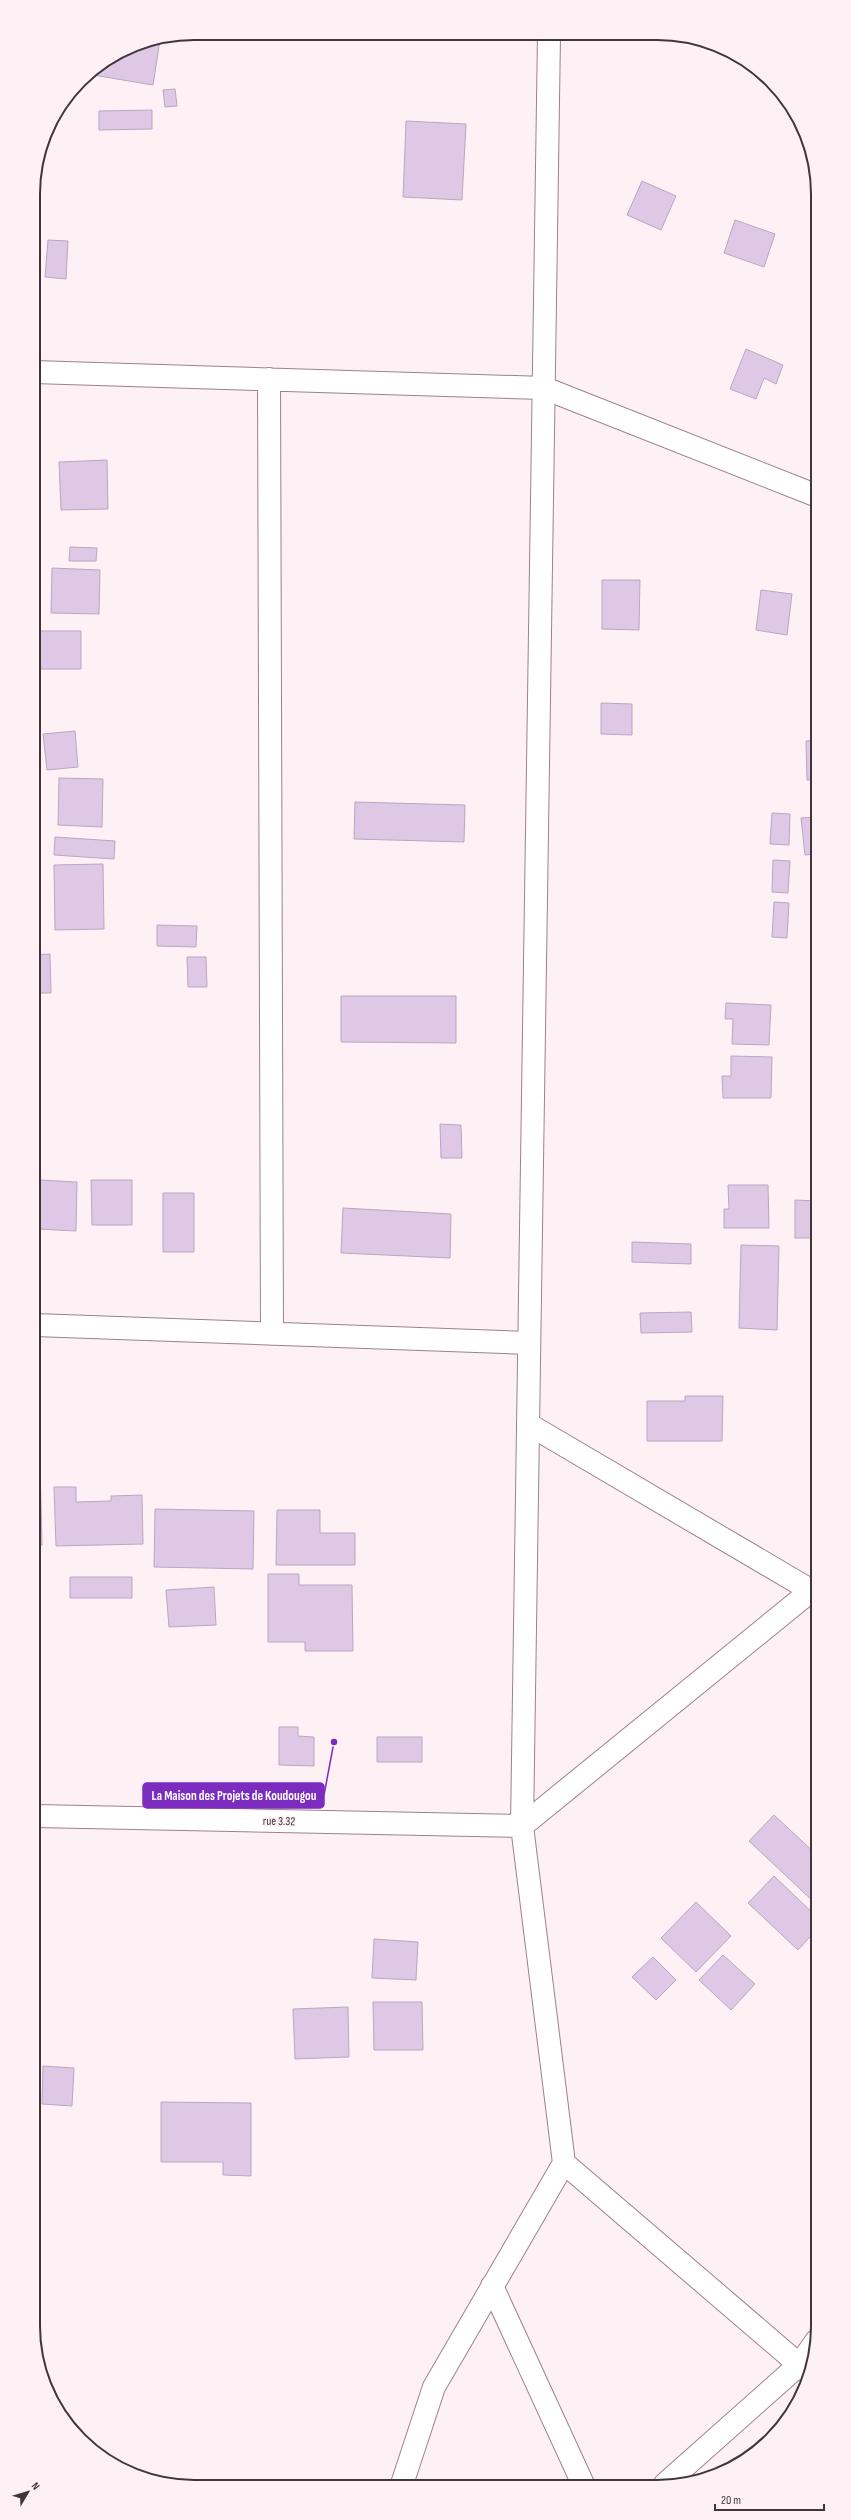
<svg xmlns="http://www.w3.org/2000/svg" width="851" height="2520" font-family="'Sofia Sans Condensed',sans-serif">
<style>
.building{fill:#dfc8e6;stroke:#b9a7be}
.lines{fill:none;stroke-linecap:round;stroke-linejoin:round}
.lane-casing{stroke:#9c818d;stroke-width:24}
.street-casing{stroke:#9c818d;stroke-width:24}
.lane{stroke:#fff;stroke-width:22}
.street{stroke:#fff;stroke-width:22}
.labels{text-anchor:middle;stroke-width:3.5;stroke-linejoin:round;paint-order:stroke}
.street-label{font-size:12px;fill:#41353a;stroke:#fef1f6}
.rim{fill:none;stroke:#41353a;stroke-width:2}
.leader{fill:none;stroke:#7b2cbf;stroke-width:1.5}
.callout-dot{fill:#7b2cbf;stroke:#fef1f6;stroke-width:1.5}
.callout{fill:#7b2cbf;stroke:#7b2cbf;stroke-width:1.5}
.callout-label{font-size:13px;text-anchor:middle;font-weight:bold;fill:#fff}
</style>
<rect width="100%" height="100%" fill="#fef1f6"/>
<!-- building -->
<path class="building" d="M160 40 153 85 87 74 133 45Z
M175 89 177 106 165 107 163 90Z
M152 110V129L99 130V111Z
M406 121 466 124 462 200 403 197Z
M642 181 676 196 661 230 627 215Z
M735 220 775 234 764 267 724 253Z
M48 240 68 241 66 279 45 277Z
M746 349 783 365 776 384 764 378 756 399 730 389Z
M107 460 108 509 61 510 59 462Z
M70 547 97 548 96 561H69Z
M52 568 100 570 99 614 51 613Z
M602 580H640L639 630 602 629Z
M761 590 792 594 787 635 756 630Z
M40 631H81V669H39Z
M601 703 632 704V735L601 734Z
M75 731 78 767 47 770 43 734Z
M816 740V780H807L806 741Z
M59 778 103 779 102 827 58 825Z
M355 802 465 805 464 842 354 839Z
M772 813 790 814 789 845 770 844Z
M816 817V854L805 855 801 818Z
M55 837 115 841 114 859 54 855Z
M773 860 790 861 788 893 772 892Z
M103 864 104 929 55 930 54 865Z
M774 902 789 903 787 938 772 937Z
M157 925 197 926 196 947 157 946Z
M50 954 51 993H34V955Z
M187 957H206L207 987H188Z
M341 996H456V1043L341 1042Z
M726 1003 771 1005 769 1045 732 1044 733 1019H725Z
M731 1056 772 1057 771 1098H723L722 1076H731Z
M440 1124 461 1125 462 1158H441Z
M40 1180 77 1182 76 1231 38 1229Z
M91 1180H132V1225H92Z
M728 1185H768L769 1228H724V1209H729Z
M163 1193H194V1252H163Z
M795 1200 816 1201V1238H795Z
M343 1208 451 1214 450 1258 341 1253Z
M632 1242 691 1244V1264L632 1262Z
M741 1245 779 1246 777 1330 739 1328Z
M691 1312 692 1332 641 1333 640 1313Z
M685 1396H723L722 1441H647V1401H685Z
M40 1465 42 1545H35V1466Z
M54 1487H76V1502L111 1501V1496L142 1495 143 1544 56 1546Z
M155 1509 254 1511 253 1569 154 1567Z
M277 1510H320V1533H355V1565H276Z
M268 1574H299V1585H352L353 1651H305V1642H268Z
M70 1577H132V1598H70Z
M35 1582H38L39 1628H35Z
M214 1587 216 1625 169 1627 166 1590Z
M279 1727H298V1736L314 1737V1766L279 1765Z
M377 1737H422V1762H377Z
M774 1815 817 1855V1905L749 1841Z
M774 1876 817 1917V1929L798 1950 748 1903Z
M696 1902 731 1936 696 1972 661 1938Z
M374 1939 418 1942 416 1980 372 1978Z
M723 1955 755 1984 731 2010 699 1980Z
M653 1957 676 1980 656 2000 632 1977Z
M373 2002H422L423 2050H374Z
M348 2007 349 2057 295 2059 293 2009Z
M43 2066 74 2068 72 2106 42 2104Z
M161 2102 251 2103V2176L223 2175V2162H161Z"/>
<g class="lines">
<defs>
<path id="lane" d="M34 372 544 388 815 495
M269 379 272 1334
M35 1325 529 1343
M528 1424 812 1591"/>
<path id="street" d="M35 1816 522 1826
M522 1826 817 1586
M564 2163 809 2373
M492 2286 583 2484
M402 2484 434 2387 564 2163 522 1826 549 35
M665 2484 800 2364 816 2341"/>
</defs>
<!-- lane casing -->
<use href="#lane" class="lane-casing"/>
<!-- street casing -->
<use href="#street" class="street-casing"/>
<!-- lane -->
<use href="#lane" class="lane"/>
<!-- street -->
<use href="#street" class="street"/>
</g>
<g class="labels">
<!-- street labels -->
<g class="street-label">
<text transform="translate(279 1821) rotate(1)" y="4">rue 3.32</text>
</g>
</g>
<!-- crop -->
<path d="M0 0H851V2520H0ZM194 40H657A154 154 0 0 1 811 194V2326A154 154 0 0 1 657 2480H194A154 154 0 0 1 40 2326V194A154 154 0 0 1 194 40Z" fill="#fef1f6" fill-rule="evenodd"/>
<path class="rim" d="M194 40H657A154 154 0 0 1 811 194V2326A154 154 0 0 1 657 2480H194A154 154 0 0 1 40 2326V194A154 154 0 0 1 194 40Z"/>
<!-- callouts -->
<path class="leader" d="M334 1742L324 1795"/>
<circle class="callout-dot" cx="334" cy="1742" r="4"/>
<rect class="callout" x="143" y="1783" width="181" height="25" rx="4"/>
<g class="callout-label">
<text x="234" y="1800">La Maison des Projets de Koudougou</text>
</g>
<!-- north arrow -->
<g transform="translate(28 2492) rotate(52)" stroke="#fef1f6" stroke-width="3" paint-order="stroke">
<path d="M0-3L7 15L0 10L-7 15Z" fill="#41353a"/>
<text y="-6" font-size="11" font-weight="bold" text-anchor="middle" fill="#41353a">N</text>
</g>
<!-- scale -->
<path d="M715 2504v6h109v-6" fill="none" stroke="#41353a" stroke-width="2"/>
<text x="721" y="2504" font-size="12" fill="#41353a" stroke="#fef1f6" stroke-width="3" paint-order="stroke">20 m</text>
</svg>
